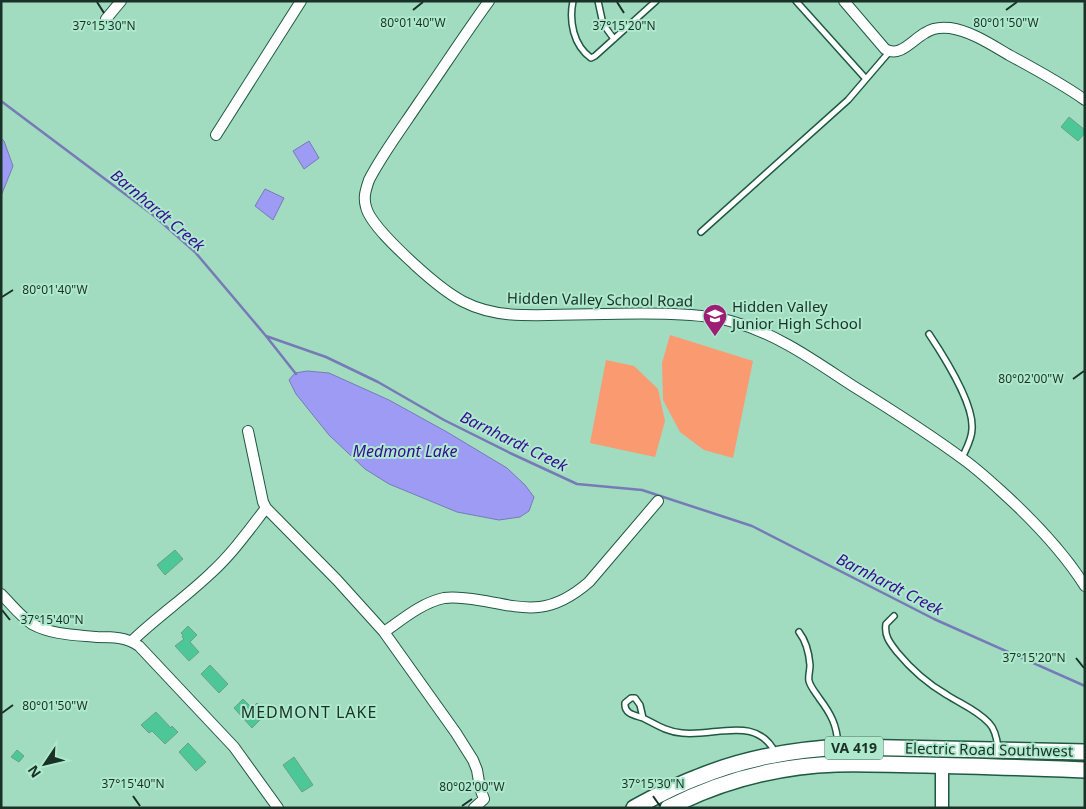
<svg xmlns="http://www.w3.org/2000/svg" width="1086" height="809" font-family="'Noto Sans',sans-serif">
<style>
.green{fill:#fa9a70}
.water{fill:#9e9bf5;stroke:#767bb7}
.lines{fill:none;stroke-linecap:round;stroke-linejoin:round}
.stream{stroke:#767bb7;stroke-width:2.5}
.building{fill:#4ec798;stroke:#69a187}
.service-casing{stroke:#205942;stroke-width:8}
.minor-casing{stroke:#205942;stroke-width:12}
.tertiary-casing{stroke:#205942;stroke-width:15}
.primary-casing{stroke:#205942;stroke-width:18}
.service{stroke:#fff;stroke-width:5}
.minor{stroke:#fff;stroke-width:10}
.tertiary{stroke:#fff;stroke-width:12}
.primary{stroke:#fff;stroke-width:15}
.ticks{fill:none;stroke:#1a3127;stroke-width:2}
.labels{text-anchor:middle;stroke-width:4;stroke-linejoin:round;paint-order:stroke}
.shield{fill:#aee9cd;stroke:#466859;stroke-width:1}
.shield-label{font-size:14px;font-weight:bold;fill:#1a3127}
.street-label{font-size:15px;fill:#1a3127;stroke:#aee9cd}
.poi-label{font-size:15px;fill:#1a3127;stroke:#aee9cd;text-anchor:start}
.water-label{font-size:16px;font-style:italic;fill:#370c95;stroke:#aee9cd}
.neighbourhood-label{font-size:16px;letter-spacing:1px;fill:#1a3127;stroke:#aee9cd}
.ticks-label{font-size:12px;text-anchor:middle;fill:#1a3127;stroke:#aee9cd;stroke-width:4;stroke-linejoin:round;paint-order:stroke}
</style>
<rect width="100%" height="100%" fill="#a1dbc0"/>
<!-- green -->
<path class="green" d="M670 335 753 361 733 458 704 450 680 432 663 400 662 363Z
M606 360 634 366 658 389 665 421 655 457 590 443Z"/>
<!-- water -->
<path class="water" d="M1 138 4 141 13 166 1 196Z
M309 141 319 158 304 169 293 151Z
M265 189 284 198 273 220 255 206Z
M307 371 329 373 389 400 447 432 507 468 525 485 534 497 529 511 520 517 499 520 457 512 389 484 365 469 329 435 296 394 289 380 295 373Z"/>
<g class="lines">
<!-- stream -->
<path class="stream" d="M1 101 153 215 195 252 266 336 296 374
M266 336 326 357 378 382 444 420 510 453 577 484 642 490 752 526 934 619 1085 686"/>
</g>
<!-- building -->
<path class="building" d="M1069 117 1085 130V133L1078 141 1061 127Z
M175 550 183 559 165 575 157 565Z
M188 626 197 635 190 642 199 652 189 661 175 646 184 639 182 637 183 635 181 633Z
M210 665 228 684 219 693 201 674Z
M243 699 252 708 257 703 267 713 252 728 234 708Z
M156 712 171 728 172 726 178 732 165 744 152 731 149 733 141 725Z
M188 743 206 762 196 771 179 752Z
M17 750 24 756 19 762 11 757Z
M294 757 313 785 302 792 283 765Z"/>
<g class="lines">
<defs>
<path id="service" d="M573 1C569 21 573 45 591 58L595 56 656 1
M598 1 603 24 614 39
M796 1 866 79
M701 232 848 100 890 51
M929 334C943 355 974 404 972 429 972 439 966 449 962 458
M894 616 886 624C884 636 890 643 897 652 911 669 928 684 947 695 961 704 977 710 989 723 995 729 997 739 998 748
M799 632C806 641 809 653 810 665 810 671 808 676 809 681 811 688 816 693 819 698 831 714 837 725 838 745
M631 698H635L640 705 643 718C634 715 624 714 625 703Z
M643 718C655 724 667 732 682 733 715 737 757 714 776 754"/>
<path id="minor" d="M489 1C465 34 443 68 420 101 408 119 395 137 383 156 378 164 373 172 369 180 366 189 363 197 366 207 370 224 401 252 415 265 450 297 473 314 522 315 572 316 621 312 671 314 693 315 716 316 737 323 779 335 816 362 853 386 890 409 928 433 963 459 977 469 989 480 1001 491 1033 520 1062 550 1085 586
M844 1 885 49C900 58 912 40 925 33 932 28 941 27 950 28 971 31 992 45 1009 55 1035 69 1061 83 1085 100
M106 19 121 1
M216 135 301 1
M248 431 263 502 266 508 337 580 384 632 456 733 473 760 477 770 480 788 484 799 474 808
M1 594C11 604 20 616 32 624 52 635 76 635 97 637 113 637 126 637 139 646L234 747 278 808
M384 632C403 619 421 603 444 598 457 596 472 599 485 601 530 610 552 614 589 582L658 501
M132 641C157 617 186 597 211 573 232 554 249 530 266 508"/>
<path id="tertiary" d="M942 766V808"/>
<path id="primary" d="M634 808C654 797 675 786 696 778 744 758 795 749 846 747L1085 752
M668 808C720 781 779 766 837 764 866 763 895 765 925 765 978 766 1031 768 1085 770"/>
</defs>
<!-- service casing -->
<use href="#service" class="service-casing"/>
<!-- minor casing -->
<use href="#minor" class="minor-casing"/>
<!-- tertiary casing -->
<use href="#tertiary" class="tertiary-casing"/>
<!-- primary casing -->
<use href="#primary" class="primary-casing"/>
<!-- service -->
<use href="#service" class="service"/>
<!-- minor -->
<use href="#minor" class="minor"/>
<!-- tertiary -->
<use href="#tertiary" class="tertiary"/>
<!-- primary -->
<use href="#primary" class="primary"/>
</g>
<!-- ticks -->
<path class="ticks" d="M97 2 104 13M617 2 624 13M413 10 423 2M1006 10 1017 2M2 297 13 290M1073 379 1084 371M2 610 10 620M1076 658 1084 668M2 713 13 705M133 796 140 806M653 796 660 806M462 806 472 799"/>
<!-- icons -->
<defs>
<symbol id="school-pin" viewBox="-11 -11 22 30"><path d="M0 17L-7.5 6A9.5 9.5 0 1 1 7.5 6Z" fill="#9c1f75" stroke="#aee9cd"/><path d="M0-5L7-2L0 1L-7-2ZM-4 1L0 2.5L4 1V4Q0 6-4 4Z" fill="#fff"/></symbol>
</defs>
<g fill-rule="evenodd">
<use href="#school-pin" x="701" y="302" width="28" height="38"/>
</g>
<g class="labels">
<!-- shield labels -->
<rect class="shield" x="825" y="736.5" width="58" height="23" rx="4"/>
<g class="shield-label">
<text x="854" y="753">VA 419</text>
</g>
<!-- street labels -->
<g class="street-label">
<text transform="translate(600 300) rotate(1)" y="5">Hidden Valley School Road</text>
<text transform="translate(989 750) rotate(1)" y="5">Electric Road Southwest</text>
</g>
<!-- poi labels -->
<g class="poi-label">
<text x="732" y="312">Hidden Valley<tspan x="732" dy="17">Junior High School</tspan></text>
</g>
<!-- water labels -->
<g class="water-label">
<text transform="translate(158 210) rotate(40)" y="6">Barnhardt Creek</text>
<text transform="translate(514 441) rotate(26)" y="6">Barnhardt Creek</text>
<text x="405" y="457">Medmont Lake</text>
<text transform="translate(890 584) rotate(27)" y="6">Barnhardt Creek</text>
</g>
<!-- neighbourhood labels -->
<g class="neighbourhood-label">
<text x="309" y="718">MEDMONT LAKE</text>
</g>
</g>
<g class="ticks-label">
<text x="413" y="27">80°01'40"W</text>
<text x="1006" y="27">80°01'50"W</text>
<text x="104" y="30">37°15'30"N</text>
<text x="624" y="30">37°15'20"N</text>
<text x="55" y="294">80°01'40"W</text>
<text x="1031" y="383">80°02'00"W</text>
<text x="52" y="624">37°15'40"N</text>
<text x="1034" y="662">37°15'20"N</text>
<text x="55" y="710">80°01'50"W</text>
<text x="133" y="788">37°15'40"N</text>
<text x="653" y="788">37°15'30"N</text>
<text x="472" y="791">80°02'00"W</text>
</g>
<!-- border -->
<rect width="1086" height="809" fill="none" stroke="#1a3127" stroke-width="5"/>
<!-- north arrow -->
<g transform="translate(45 764) rotate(235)" stroke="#aee9cd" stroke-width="4" paint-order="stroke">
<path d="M0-4L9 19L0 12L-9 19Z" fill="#1a3127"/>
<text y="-8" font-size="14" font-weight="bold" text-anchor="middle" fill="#1a3127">N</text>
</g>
</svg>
